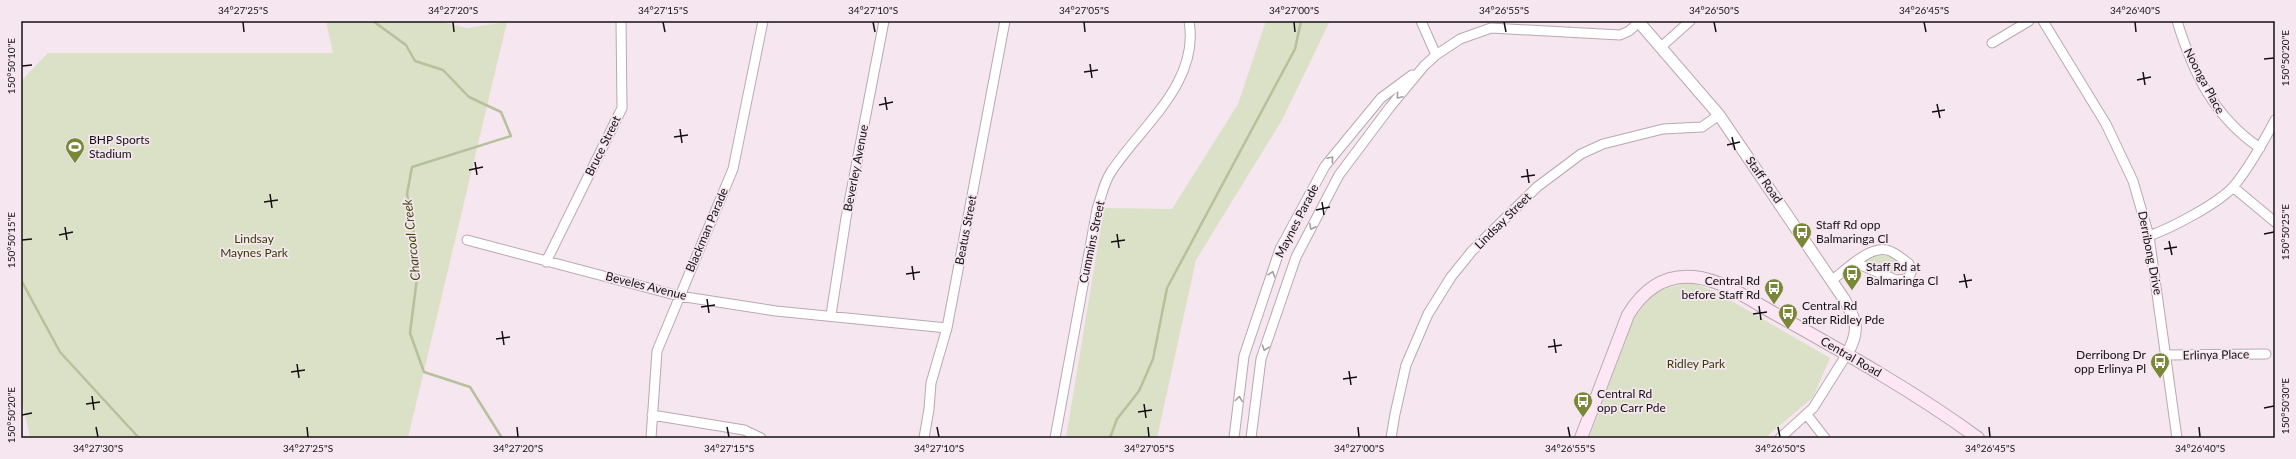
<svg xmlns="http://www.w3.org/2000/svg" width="2296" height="459" font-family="Lato,sans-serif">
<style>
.green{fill:#dae1c6}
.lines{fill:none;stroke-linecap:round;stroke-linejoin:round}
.stream{stroke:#b7c09c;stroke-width:2.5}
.minor-casing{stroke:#b8a9b1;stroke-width:11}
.tertiary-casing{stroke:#b8a9b1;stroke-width:13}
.secondary-casing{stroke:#b8a9b1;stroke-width:14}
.minor{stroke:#fff;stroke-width:9}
.tertiary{stroke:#fff;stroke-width:11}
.secondary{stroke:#fee7f4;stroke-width:12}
.oneway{stroke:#a19fa1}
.ticks{fill:none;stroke:#151013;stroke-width:1.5}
.labels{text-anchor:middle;stroke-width:3.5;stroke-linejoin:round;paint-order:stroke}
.street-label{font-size:12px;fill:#151013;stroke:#f6e6ef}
.poi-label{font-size:12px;fill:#151013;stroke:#f6e6ef;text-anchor:start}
.park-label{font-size:12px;fill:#343d00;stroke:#f6e6ef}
.water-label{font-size:13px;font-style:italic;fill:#3f4910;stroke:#f6e6ef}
.neatline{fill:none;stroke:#151013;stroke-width:1.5}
.ticks-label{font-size:10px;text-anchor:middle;fill:#151013}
</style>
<rect width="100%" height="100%" fill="#f6e6ef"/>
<!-- green -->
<path class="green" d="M326 21H438L467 28 507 22 408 438H30L21 396V81L48 53H333Z
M1266 21H1330L1282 120 1196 260 1157 438H1066L1104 208 1172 209 1238 104Z
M1873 255C1885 255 1895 255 1902 267L1899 273 1889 272 1864 261Z
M1691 282 1716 292 1830 358 1813 397 1765 438H1589L1634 318 1656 291Z"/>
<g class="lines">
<!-- stream -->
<path class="stream" d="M373 21 406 45 415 61 443 70 469 97 501 112 511 136 412 167 407 194 413 227 417 278 410 333 424 372 470 387 502 438
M21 280 60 352 139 438
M1110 438 1117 419 1139 391 1153 359 1167 288 1295 49 1301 21"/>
<defs>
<path id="minor" d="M1421 21 1436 55
M2043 21 2106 124 2133 181 2149 236 2177 438
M2177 21C2193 73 2214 117 2260 148
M1992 43 2029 21
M1661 47 1690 21
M2233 187 2275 222
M2149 236C2171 228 2218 204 2234 186 2250 166 2263 143 2275 120
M467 240 679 296 776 311 947 328
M546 262 622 108 621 21
M1832 280C1846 270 1869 246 1887 250 1895 252 1903 259 1909 264L1911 273 1907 279 1896 280 1856 263
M831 315 846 218 884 21
M2166 355 2266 354
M652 415 744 430 761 438
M1807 415 1825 438
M651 438 657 351 733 169 763 21
M924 438 929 409 931 383 947 328 1005 21
M1055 438 1097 209C1101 198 1104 182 1111 172 1141 126 1200 83 1189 21
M1234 438 1244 356 1280 249 1325 166 1381 98 1412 75
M1251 438 1261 359 1296 257 1339 175 1390 107 1424 66 1436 55 1460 39 1491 28 1620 35 1629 31 1639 22
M1391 438 1395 414 1406 365 1428 314 1451 277 1472 251 1537 187 1581 154 1603 144 1663 129 1702 127 1719 115
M1780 438 1813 408 1847 354"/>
<path id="tertiary" d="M1638 21 1719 115 1844 299C1857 321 1860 331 1847 354"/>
<path id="secondary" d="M1581 438 1628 315C1643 290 1664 274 1694 277 1724 280 1753 302 1779 316 1847 354 1915 392 1978 438"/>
</defs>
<!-- minor casing -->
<use href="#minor" class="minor-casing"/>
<!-- tertiary casing -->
<use href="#tertiary" class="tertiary-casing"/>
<!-- secondary casing -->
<use href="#secondary" class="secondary-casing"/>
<!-- minor -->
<use href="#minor" class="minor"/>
<!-- tertiary -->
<use href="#tertiary" class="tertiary"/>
<!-- secondary -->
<use href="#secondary" class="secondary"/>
</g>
<!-- one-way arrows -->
<defs><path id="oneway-chevron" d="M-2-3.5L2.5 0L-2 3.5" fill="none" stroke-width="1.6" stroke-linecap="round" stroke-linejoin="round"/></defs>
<g class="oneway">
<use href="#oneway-chevron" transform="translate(1399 96) rotate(130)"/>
<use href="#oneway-chevron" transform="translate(1331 159) rotate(-50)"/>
<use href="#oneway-chevron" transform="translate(1312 227) rotate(117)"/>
<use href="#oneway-chevron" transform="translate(1272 274) rotate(-71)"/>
<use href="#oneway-chevron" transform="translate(1265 348) rotate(109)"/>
<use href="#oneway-chevron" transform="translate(1239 399) rotate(-83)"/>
</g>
<!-- ticks -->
<path class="ticks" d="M243 22 244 32M453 22 454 32M663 22 665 32M873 22 875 32M1084 22 1085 32M1294 22 1295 32M1504 22 1506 32M1714 22 1716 32M1924 22 1926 32M2135 22 2136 32M2264 59 2274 58M1090 64 1092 78M22 66 32 65M1084 72 1098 70M2143 72 2145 85M2137 80 2151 77M885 97 887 110M1937 104 1940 118M879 105 893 102M1932 112 1945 110M680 129 682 143M674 137 688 135M1732 137 1735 150M1727 145 1740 142M475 162 477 175M1527 169 1529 183M469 170 483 167M1521 177 1535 175M270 194 272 208M264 202 278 200M1322 202 1324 215M1316 210 1330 207M65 227 67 240M1117 234 1119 248M2264 234 2274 232M59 235 73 232M22 240 32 239M2169 241 2172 255M1111 242 1125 240M2164 249 2177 247M912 266 914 280M906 274 920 272M1964 274 1967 288M1959 282 1972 280M707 299 709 313M1759 306 1761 320M701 307 715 305M1753 314 1767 312M502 331 504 345M496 339 510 337M1554 339 1556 353M1548 347 1562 345M297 364 299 378M1349 371 1351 385M291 372 305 370M1343 379 1357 377M92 396 94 410M86 404 100 402M1144 404 1146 418M2264 408 2274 406M1138 412 1152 410M22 415 32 413M96 427 98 437M307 427 308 437M517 427 518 437M727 427 729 437M937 427 939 437M1148 427 1149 437M1358 427 1359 437M1568 427 1570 437M1778 427 1780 437M1989 427 1990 437M2199 427 2200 437"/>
<!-- icons -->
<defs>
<symbol id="stadium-pin" viewBox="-11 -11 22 30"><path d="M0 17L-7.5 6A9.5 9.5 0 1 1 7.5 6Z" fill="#788837" stroke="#f6e6ef"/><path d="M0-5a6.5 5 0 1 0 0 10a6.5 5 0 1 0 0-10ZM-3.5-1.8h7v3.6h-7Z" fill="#fff"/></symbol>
<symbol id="bus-pin" viewBox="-11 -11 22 30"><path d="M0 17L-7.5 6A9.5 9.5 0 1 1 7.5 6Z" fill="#788837" stroke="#f6e6ef"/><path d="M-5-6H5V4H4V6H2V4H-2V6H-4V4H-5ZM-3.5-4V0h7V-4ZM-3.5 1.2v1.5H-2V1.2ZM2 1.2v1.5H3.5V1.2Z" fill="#fff"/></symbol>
</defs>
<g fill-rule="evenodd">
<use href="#stadium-pin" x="64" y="136" width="22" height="30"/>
<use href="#bus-pin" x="1791" y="221" width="22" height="30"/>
<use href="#bus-pin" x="1841" y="263" width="22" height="30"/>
<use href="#bus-pin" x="1763" y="277" width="22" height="30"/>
<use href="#bus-pin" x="1777" y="302" width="22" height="30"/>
<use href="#bus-pin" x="2149" y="351" width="22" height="30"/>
<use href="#bus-pin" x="1572" y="390" width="22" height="30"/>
</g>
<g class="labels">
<!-- street labels -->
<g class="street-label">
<text transform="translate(2204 81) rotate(62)" y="4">Noonga Place</text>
<text transform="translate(603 146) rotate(-64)" y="4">Bruce Street</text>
<text transform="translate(856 168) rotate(-79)" y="4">Beverley Avenue</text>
<text transform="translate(1764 180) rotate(55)" y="4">Staff Road</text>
<text transform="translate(1297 221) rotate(-63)" y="4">Maynes Parade</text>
<text transform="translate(1503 221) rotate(-45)" y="4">Lindsay Street</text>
<text transform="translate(707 230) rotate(-67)" y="4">Blackman Parade</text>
<text transform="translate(966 230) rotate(-79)" y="4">Beatus Street</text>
<text transform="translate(1092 242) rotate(-78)" y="4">Cummins Street</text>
<text transform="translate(2150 253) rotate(79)" y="4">Derribong Drive</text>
<text transform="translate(646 286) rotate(14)" y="4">Beveles Avenue</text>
<text transform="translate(2216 355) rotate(-1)" y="4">Erlinya Place</text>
<text transform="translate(1851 357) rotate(30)" y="4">Central Road</text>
</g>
<!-- poi labels -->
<g class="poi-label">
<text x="89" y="144">BHP Sports<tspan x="89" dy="14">Stadium</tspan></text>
<text x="1816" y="229">Staff Rd opp<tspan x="1816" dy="14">Balmaringa Cl</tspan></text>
<text x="1866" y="271">Staff Rd at<tspan x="1866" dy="14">Balmaringa Cl</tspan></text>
<text x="1760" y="285" text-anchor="end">Central Rd<tspan x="1760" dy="14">before Staff Rd</tspan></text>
<text x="1802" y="310">Central Rd<tspan x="1802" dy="14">after Ridley Pde</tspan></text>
<text x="2146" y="359" text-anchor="end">Derribong Dr<tspan x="2146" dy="14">opp Erlinya Pl</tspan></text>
<text x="1597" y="398">Central Rd<tspan x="1597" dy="14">opp Carr Pde</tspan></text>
</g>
<!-- park labels -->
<g class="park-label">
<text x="254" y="243">Lindsay<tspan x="254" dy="14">Maynes Park</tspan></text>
<text x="1696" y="368">Ridley Park</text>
</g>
<!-- water labels -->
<g class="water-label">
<text transform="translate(411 240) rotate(-96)" y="5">Charcoal Creek</text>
</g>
</g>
<!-- border -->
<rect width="2296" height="459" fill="none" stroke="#f6e6ef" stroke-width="44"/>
<rect x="22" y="22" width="2252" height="415" class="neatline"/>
<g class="ticks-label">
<text x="243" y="14">34°27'25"S</text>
<text x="453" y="14">34°27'20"S</text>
<text x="663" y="14">34°27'15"S</text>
<text x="873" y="14">34°27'10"S</text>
<text x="1084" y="14">34°27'05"S</text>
<text x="1294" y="14">34°27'00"S</text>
<text x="1504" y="14">34°26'55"S</text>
<text x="1714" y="14">34°26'50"S</text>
<text x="1924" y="14">34°26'45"S</text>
<text x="2135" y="14">34°26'40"S</text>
<text transform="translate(2285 58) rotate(-90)" y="4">150°50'20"E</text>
<text transform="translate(11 66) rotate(-90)" y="4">150°50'10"E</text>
<text transform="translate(2285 232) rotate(-90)" y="4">150°50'25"E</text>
<text transform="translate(11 240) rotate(-90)" y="4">150°50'15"E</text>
<text transform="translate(2285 406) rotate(-90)" y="4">150°50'30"E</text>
<text transform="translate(11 415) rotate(-90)" y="4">150°50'20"E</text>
<text x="98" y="452">34°27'30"S</text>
<text x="308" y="452">34°27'25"S</text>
<text x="518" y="452">34°27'20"S</text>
<text x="729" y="452">34°27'15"S</text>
<text x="939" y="452">34°27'10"S</text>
<text x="1149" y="452">34°27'05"S</text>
<text x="1359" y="452">34°27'00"S</text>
<text x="1570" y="452">34°26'55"S</text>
<text x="1780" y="452">34°26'50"S</text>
<text x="1990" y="452">34°26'45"S</text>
<text x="2200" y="452">34°26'40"S</text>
</g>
</svg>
